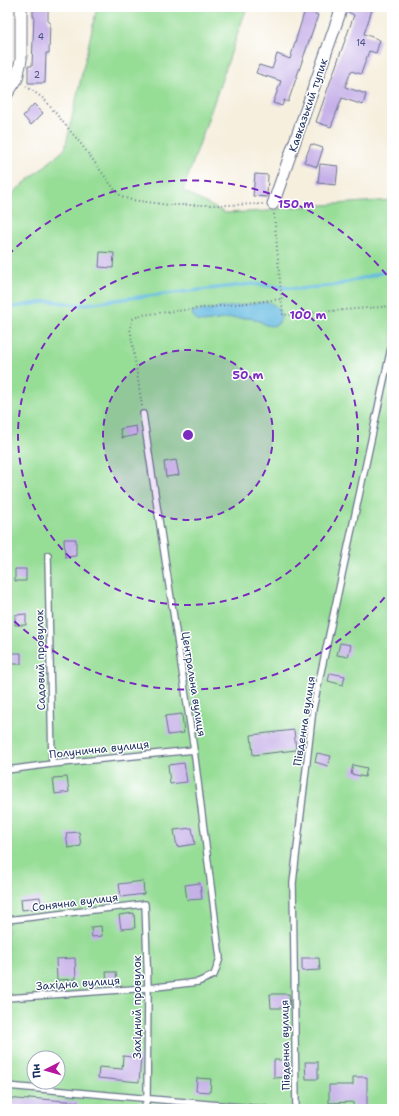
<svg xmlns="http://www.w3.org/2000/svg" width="399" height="1116" font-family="'Shantell Sans',sans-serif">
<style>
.green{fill:#96dd96;stroke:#58867a;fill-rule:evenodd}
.water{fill:#66bbe2;stroke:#4075a0}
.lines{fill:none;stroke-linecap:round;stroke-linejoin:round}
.stream{stroke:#66bbe2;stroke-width:3.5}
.building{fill:#c6b0e8}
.lane-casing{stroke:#68728b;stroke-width:8}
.street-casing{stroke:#68728b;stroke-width:13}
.path{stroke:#68728b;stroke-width:2;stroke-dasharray:1 3;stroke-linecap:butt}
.lane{stroke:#fff;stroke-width:5.5}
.street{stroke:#fff;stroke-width:11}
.ring{fill:none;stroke:#7b2cbf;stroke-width:2;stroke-dasharray:7 5}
.labels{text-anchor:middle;stroke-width:3;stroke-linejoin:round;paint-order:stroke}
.number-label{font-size:9px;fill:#464f80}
.street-label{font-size:11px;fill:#1b2f5e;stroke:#fff}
.centre{fill:#7b2cbf;stroke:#fff;stroke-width:2}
.ring-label{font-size:12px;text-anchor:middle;font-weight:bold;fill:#7b2cbf;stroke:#fff;stroke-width:3;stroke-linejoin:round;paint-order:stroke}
</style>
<rect width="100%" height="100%" fill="#fff"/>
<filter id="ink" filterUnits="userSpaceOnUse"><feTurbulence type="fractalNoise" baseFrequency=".025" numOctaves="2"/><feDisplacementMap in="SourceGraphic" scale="8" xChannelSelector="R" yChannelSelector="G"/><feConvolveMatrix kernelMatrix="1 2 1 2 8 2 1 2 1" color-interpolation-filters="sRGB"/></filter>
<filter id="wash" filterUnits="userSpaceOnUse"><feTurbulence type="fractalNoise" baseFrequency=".012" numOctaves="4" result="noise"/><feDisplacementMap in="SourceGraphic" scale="16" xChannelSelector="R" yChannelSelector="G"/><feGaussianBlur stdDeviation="0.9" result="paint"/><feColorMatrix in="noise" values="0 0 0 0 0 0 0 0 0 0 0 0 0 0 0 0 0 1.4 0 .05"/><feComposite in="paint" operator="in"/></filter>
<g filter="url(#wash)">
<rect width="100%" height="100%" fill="#f6efde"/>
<!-- green -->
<path class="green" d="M97 7H247L183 191 225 213 267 211 281 208 392 200V1109H7V198L65 149ZM34 1058H58V1082H34Z"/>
<!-- water -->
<path class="water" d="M267 302C276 304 279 309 281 318L278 324 272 326 266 325 259 321 251 318H230L203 322 198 321 192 315 193 312 196 311Z"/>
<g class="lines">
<!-- stream -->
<path class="stream" d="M7 308 51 301 79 305 130 298 252 284 300 289 337 285 392 270"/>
</g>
<g id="blocks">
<!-- building -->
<path class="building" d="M33 7H48V22H50L49 53H46L45 83H28V66H32L34 16H33Z
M349 7H373L364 34 380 40 376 53 369 51 361 74 351 71 345 87 366 94 363 105 342 98 331 127 316 122 354 15 348 12Z
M305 10 318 15 288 102 284 100 282 106 273 103 281 81 256 73 259 65 272 69 277 54 290 59Z
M34 104 43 113 31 125 23 116Z
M311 144 323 148 317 167 304 162Z
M320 164 338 166 336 185 318 183Z
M255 174 268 175 267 197 253 196Z
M100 252 114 253 113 268 99 267Z
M136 426 137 435 122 438 120 429Z
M176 460 179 475 166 477 164 462Z
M64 539H76V556L65 557Z
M15 569H26V581H15Z
M26 614V625H15V615Z
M340 643 351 645 348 657 337 655Z
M12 653H21V664H12Z
M330 673 345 676 343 685 328 681Z
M182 714 184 733 168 735 165 716Z
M294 730 296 750 253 755 251 735Z
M317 753 331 756 328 766 315 762Z
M184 763 187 782 170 784 168 765Z
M353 765 367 768 365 777 351 774Z
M67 777 69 792 55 794 53 778Z
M192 828 195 844 177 847 174 830Z
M79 832 81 846 68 848 66 833Z
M143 881 144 894 121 897 119 884Z
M200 883 202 899 187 900 185 885Z
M40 897 41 908 22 910 21 899Z
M134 913 135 928 121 929 119 915Z
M101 926 102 936 92 937 91 927Z
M75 958 76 979 57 980 56 959Z
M302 958H319L320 970 302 971Z
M106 972H116L117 983 107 984Z
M270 994H289L290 1008H271Z
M123 1056 141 1058 139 1082 98 1078 99 1067 122 1069Z
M274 1060H288V1077L274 1078Z
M305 1062H318V1079H306Z
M353 1077H367V1108H353V1102L329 1103V1085H353Z
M197 1078 211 1079 210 1092 196 1091Z
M7 1098 29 1100V1098L78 1102V1109H7Z"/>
</g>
</g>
<g filter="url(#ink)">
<use href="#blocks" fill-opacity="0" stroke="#68728b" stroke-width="1"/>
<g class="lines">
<defs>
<path id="lane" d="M48 555 52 764
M7 770 52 764 194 750
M7 920 145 904 148 988 147 1099 144 1109
M7 998 148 988 198 982 214 975 220 958 194 750 143 414
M7 1086 265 1109
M296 1109 293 883 313 709 392 343"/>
<path id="street" d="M7 94 17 79 21 60V7
M273 204 342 7"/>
</defs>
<!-- lane casing -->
<use href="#lane" class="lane-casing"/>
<!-- street casing -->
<use href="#street" class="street-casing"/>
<!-- path -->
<path class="path" d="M26 86 44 99 81 144 115 190 122 197 132 200 169 205H225L263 204
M274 214 283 315 392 306
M142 406 130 328 133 319 141 315 282 299"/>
<!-- lane -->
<use href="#lane" class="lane"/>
<!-- street -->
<use href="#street" class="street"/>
</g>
</g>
<!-- distance rings -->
<circle cx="188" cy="435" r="85" fill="#7b2cbf" fill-opacity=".12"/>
<g class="ring">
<circle cx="188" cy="435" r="85"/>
<circle cx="188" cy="435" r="170"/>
<path d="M392 588A255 255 0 0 1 8 615M8 255A255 255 0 0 1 392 282"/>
</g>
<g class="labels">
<!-- number labels -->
<g class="number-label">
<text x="41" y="40">4</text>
<text x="361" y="46">14</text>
<text x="37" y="78">2</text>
</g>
<!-- street labels -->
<g class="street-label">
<text transform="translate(308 105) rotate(-71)" y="4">Кавказький тупик</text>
<text transform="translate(40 660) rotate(-91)" y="4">Садовий провулок</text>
<text transform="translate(194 684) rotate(81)" y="4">Центральна вулиця</text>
<text transform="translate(304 721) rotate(-81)" y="4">Південна вулиця</text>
<text transform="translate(99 749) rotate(-6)" y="4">Полунична вулиця</text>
<text transform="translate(75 902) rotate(-7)" y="4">Сонячна вулиця</text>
<text transform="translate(78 983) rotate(-4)" y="4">Західна вулиця</text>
<text transform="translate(137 1007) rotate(-90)" y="4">Західний провулок</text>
<text transform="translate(285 1045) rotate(-91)" y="4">Південна вулиця</text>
</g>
</g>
<circle cx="188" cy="435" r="6" class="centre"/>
<g class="ring-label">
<text x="296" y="208">150 m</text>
<text x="308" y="319">100 m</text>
<text x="248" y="379">50 m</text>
</g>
<!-- margin -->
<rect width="399" height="1116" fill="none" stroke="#fff" stroke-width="24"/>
<!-- north arrow -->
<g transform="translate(46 1070) rotate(264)"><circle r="19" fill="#ffffff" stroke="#a4acbf"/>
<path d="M0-3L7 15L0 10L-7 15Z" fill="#b5179e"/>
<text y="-6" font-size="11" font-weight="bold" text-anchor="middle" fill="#1b2f5e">Пн</text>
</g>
</svg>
